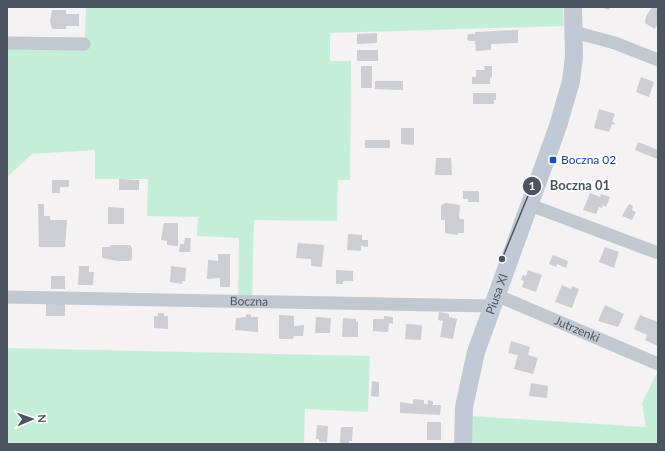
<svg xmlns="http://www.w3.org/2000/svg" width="665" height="451" font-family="Lato,sans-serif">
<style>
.green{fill:#c5eed8}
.building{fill:#ccced4}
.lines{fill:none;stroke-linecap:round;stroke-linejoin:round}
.street{stroke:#c1c8d0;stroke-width:13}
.secondary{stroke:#c1c9d4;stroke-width:18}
.transit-dot{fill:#1a4fb4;stroke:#fff;stroke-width:1.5}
.labels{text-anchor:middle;stroke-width:3.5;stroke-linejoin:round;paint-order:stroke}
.transit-label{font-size:12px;fill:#164399;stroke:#fff;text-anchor:start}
.street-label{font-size:12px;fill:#4b545f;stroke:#fff}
.leader{fill:none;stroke:#4b545f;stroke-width:1.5}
.callout-dot{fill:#4b545f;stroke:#fff;stroke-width:1.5}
.mark-label{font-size:12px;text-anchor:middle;font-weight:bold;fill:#fff}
.callout-label{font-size:13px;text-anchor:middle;font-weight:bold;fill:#4b545f;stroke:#fff;stroke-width:3.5;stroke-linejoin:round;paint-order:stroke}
</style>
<rect width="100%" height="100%" fill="#f4f2f2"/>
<!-- green -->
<path class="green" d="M86 7H563L564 26 330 33V61H351L350 180H338L337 221 254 220 252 299 238 298 239 238 197 236 198 217 147 216 148 179H95V150L32 154 7 177V49L85 39Z
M7 348 370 356 368 412 305 409 304 444H7Z
M658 371V444H471V416L646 427 642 403Z"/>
<!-- building -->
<path class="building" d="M600 7H610L609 10Z
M652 7 658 9V27L656 26 655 29 645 23 646 16Z
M52 10H66V14H79V26H66V29H52L50 21Z
M518 30V43L491 44V50L476 51 475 41H469L467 39 468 34H475V32Z
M377 33V43L357 44V34Z
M357 50H378V61H357Z
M361 66H372V88H361Z
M484 66H492V77L490 78V84H472V77H476V70H485Z
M641 77 654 82 649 97 636 92Z
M375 81H403V90L375 89Z
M473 93H496V100H494V104H473Z
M599 109 615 114 612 122 615 123 614 125 612 124 609 132 594 128Z
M401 128H414V145L401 144Z
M365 140H390V148H365Z
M638 142 658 150 657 159 635 150Z
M436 158H451L452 175H435Z
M119 179 139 180V190H119Z
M52 180H69V187H60V193H52Z
M463 191H479V202H468V199H463Z
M590 193 600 197 601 194 610 197 606 207 603 205 602 208 599 207 596 214 583 210Z
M446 203 460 205 459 216 460 219H464V233H458V235L445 233V220H441V205Z
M38 204H44V216H50V220H67L65 247H39Z
M629 204 633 206 632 210 636 212 632 220 622 216Z
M108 207 124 208V224H108Z
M164 223H178V246L167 245V241L161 240Z
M348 234 362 235V240H368V247L361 246V251L347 250Z
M185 238H191L190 252H179L180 244H184Z
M298 243 324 245 322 267 311 266V259L296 258Z
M111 245H130L132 248V259L130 261H118L102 258V247H109Z
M605 247 619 252 614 268 599 262Z
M218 254H230V287H220V278L207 279 208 260 218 261Z
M553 255 568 261 566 268 557 264 556 267 549 264Z
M79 266H89V272H94L93 285H78Z
M171 266 186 268 185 281H182V284L170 282Z
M336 270 353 271V281H343V284H336Z
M528 270 542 275 536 292 522 287 524 281 521 280 523 275 526 276Z
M51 276H65V289H51Z
M562 285 571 289 572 286 579 289 572 308 555 302Z
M46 303 65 304V316H46Z
M605 305 624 314 618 327 598 321Z
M439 312 449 314V317L457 319 453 339 440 337 443 321 438 320Z
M158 313H164V316H168V329L154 328V316H158Z
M246 314 251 315V317H258V332L235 330 236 318 246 317Z
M279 315 294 316V326L304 325 303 336H294L293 339H279Z
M640 315 658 322V346L645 340 647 335 634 329Z
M384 316 393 317V324L389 323 388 332 373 331V319H384Z
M316 317 331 318 330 333H315Z
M343 318 356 319V322H358V337H342Z
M406 324 422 325 421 340 405 339Z
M511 341 530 347 528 355 538 358 533 374 514 369 518 355 508 353Z
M372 381 379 382V397L371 396Z
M531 383 548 386 547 398 529 396Z
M413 399 424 400V404H428V400L433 401V405H441L440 415 400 413V402L413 404Z
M427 422H441V440H427Z
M317 425 328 426 327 442H319V439H316Z
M341 427H353L352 441H349V444L340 443Z"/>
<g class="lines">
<!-- street -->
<g class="street">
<path d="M574 32 615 43 658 60"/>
<path d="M7 43 84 44"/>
<path d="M530 205 658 253"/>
<path id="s1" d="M496 295 658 364"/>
<path id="s2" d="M7 297 491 306"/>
</g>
<!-- secondary -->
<path class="secondary" id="s3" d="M463 444 464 407 476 352 558 126 571 81 574 57 573 7"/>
</g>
<!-- markers -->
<rect class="transit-dot" x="549" y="156" width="8" height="8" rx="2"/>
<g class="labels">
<!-- transit labels -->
<g class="transit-label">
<text x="561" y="164">Boczna 02</text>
</g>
<!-- street labels -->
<g class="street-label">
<text dy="4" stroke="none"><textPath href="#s3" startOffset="155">Piusa XI</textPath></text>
<text dy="4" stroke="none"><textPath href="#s2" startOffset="242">Boczna</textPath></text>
<text dy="4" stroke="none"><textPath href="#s1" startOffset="88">Jutrzenki</textPath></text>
</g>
</g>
<!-- callouts -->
<path class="leader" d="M502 259L532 186"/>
<g class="callout-dot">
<circle cx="502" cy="259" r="4"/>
<circle cx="532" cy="186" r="10"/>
</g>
<g class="mark-label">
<text x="532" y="190">1</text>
</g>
<g class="callout-label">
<text x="580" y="190">Boczna 01</text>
</g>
<!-- border -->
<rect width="665" height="451" fill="none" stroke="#4b545f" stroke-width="16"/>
<!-- north arrow -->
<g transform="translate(32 419) rotate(88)" stroke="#ffffff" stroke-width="3" paint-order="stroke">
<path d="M0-3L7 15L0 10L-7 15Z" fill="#4b545f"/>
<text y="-6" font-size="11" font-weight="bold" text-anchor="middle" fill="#4b545f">N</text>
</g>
</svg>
